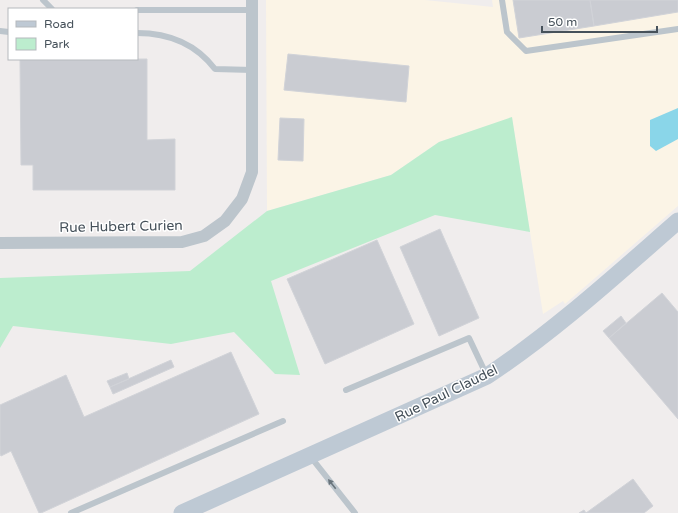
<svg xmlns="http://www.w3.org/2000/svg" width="678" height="513" font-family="'Varela Round',sans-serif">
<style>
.commercial{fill:#fbf4e6}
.green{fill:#bcedce}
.water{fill:#8ad6e9}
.building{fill:#caccd2;stroke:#d1d3d8}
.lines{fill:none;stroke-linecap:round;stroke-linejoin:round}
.lane{stroke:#bcc5cc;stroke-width:6}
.street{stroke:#bcc5cc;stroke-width:12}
.secondary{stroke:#bec9d4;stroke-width:17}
.oneway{fill:#69747c}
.labels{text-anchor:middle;stroke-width:3;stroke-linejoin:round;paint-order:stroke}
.street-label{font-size:14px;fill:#46515a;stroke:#fff}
</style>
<rect width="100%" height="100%" fill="#f0eded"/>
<!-- commercial -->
<path class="commercial" d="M266 0H425L493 7 492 0H678V206L565 304 563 301 543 314 512 118 439 142 391 175 267 211Z"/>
<!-- green -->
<path class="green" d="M512 117 530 232 435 215 271 281 300 375 275 374 234 332 171 344 13 326 0 348V278L190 271 267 211 391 175 439 142Z"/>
<!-- water -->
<path class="water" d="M678 108V139L656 151 650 146V120Z"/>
<!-- building -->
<path class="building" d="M513 0H590L594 26 519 38Z
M590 0H678V12L594 26Z
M288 54 409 66 406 102 284 90Z
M147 59V140L175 139V190H33V165H21L20 60Z
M280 118 304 119 303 161 278 160Z
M440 229 479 318 439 336 400 247Z
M377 240 414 324 325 364 287 279Z
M662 293 678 312V419L609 338Z
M621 316 626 323 609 338 603 331Z
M231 352 259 414 41 513H39L11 451 1 456 0 454V405L66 375 84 417Z
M171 360 174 367 113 394 110 387Z
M127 373 129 379 110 387 107 381Z
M633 479 653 506 644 513H579L584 510 586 513Z"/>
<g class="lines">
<!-- lane -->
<path class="lane" d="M43 0 52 9
M502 0 507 32 526 51 678 29
M137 10H252
M0 31 9 32
M137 33C169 33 195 43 215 69L252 70
M346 390 469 338 486 374
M310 456 355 513
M71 513 283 421"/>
<!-- street -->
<path class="street" d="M0 243 182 242 204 236 225 221 242 199 252 172V0"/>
<!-- secondary -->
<path class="secondary" d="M182 513 487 376C555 331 616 275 678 221"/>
</g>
<!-- one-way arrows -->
<defs><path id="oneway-solid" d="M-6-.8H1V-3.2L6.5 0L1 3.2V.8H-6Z"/></defs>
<use class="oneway" href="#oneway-solid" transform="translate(332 484) rotate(-128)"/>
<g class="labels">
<!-- street labels -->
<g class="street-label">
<text transform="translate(121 226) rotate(-1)" y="5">Rue Hubert Curien</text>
<text transform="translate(446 393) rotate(-26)" y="5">Rue Paul Claudel</text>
</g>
</g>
<!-- legend -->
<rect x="8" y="8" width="130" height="52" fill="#ffffff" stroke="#b5b9bd"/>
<rect x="16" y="21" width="20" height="6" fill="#bec9d4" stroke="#b5b9bd"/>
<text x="44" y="28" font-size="12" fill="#46515a">Road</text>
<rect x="16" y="38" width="20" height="12" fill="#bcedce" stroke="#b5b9bd"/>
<text x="44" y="48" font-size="12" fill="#46515a">Park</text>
<!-- scale -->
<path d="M542 26v6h115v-6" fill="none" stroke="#46515a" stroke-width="2"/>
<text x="548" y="26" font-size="12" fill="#46515a" stroke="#ffffff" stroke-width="3" paint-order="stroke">50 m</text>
</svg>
